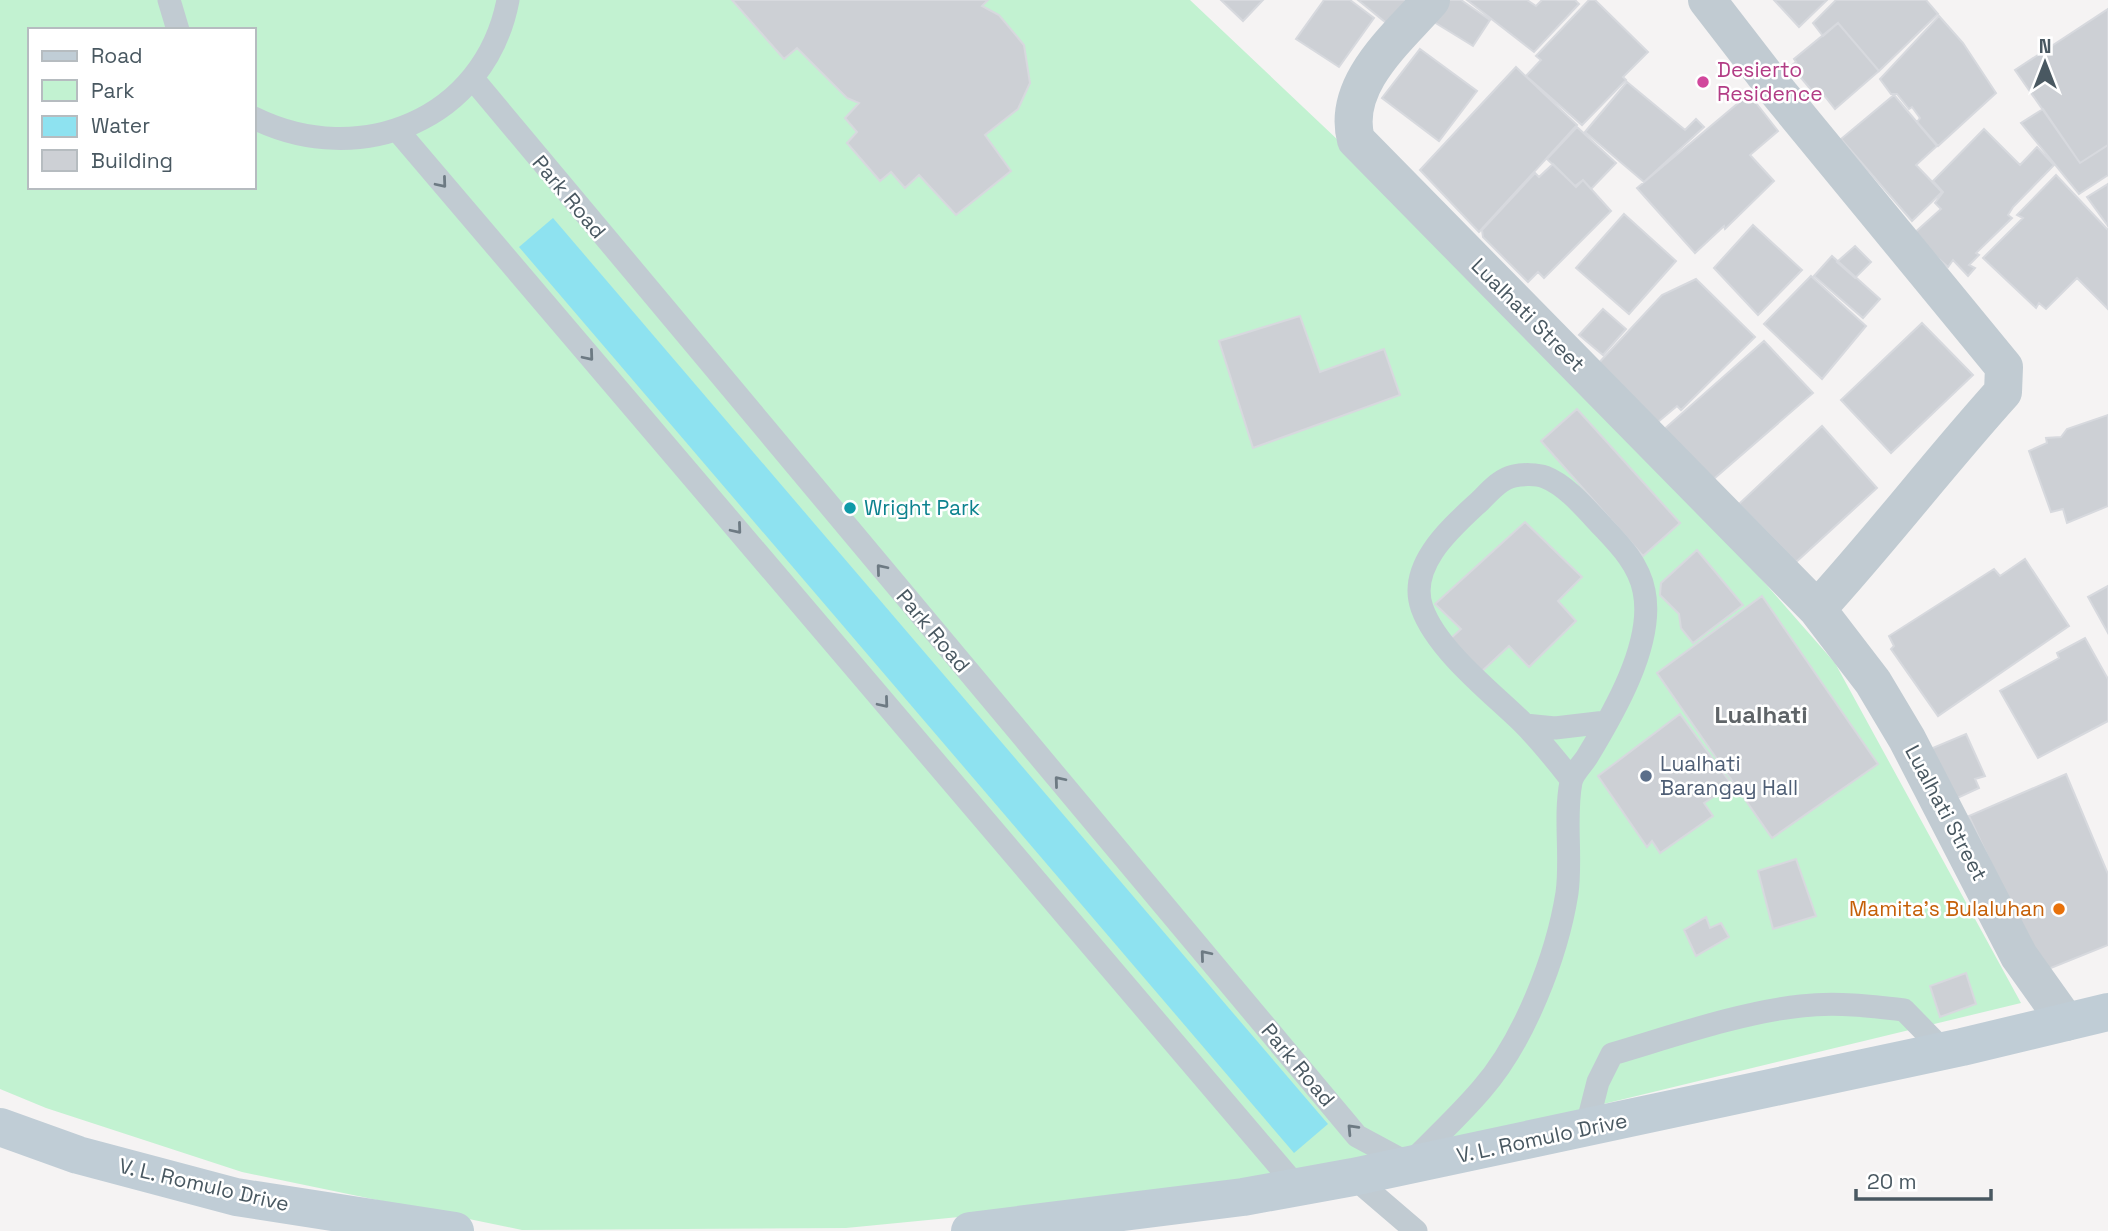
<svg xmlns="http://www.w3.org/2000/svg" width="2108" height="1231" font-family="'Space Grotesk',sans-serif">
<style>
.green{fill:#c2f2d1;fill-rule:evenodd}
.water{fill:#8ee2f0}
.building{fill:#cdd0d5;stroke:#d7d9de;stroke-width:2}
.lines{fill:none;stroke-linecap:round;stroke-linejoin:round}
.service{stroke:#c1cbd2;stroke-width:23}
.minor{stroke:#c1cbd2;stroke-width:38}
.secondary{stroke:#c0cdd6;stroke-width:38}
.oneway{stroke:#6d7a83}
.hotel-dot{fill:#d1479c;stroke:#fff;stroke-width:2.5}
.culture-dot{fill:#0f9aa8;stroke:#fff;stroke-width:2.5}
.service-dot{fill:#5c6f8a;stroke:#fff;stroke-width:2.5}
.food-dot{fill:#e8710a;stroke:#fff;stroke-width:2.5}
.labels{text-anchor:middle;stroke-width:5;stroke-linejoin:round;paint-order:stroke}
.hotel-label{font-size:21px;fill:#b23c85;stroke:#fff;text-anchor:start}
.street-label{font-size:21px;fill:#495861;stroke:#fff}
.culture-label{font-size:21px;fill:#0d838f;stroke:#fff;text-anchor:start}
.service-label{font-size:21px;fill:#4e5e75;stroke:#fff;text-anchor:start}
.food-label{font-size:21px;fill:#c56008;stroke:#fff;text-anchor:end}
.quarter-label{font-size:24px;font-weight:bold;fill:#5f6468;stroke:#fff}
</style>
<rect width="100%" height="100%" fill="#f5f3f3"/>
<!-- green -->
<path class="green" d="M0 0H1190L1563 353 1835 663 2021 1003 1256 1188 846 1228 522 1230 242 1172 46 1108 0 1089ZM30 30H254V187H30Z"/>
<!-- water -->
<path class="water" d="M553 218 1328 1124 1294 1153 519 247Z"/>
<!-- building -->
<path class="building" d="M732 0H988L982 6 999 15 1024 45 1030 83 1018 109 985 135 1011 171 956 215 919 175 905 188 891 172 880 181 847 143 857 132 845 118 859 103 847 98 797 48 784 59Z
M1221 0H1263L1243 21Z
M1324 0H1350L1374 18 1339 67 1296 39Z
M1358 0H1418L1395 30Z
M1449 0H1461L1490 20 1473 46 1434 22Z
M1467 0H1527L1536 6 1542 0H1575L1579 4 1534 52Z
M1589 0H1595L1648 52 1623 77 1626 80 1582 125 1526 76 1541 60 1536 56Z
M1774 0H1827L1799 27Z
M1836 0H1926L1938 14 1879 71 1838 23 1823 36 1813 23Z
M2108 9V145L2080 163 2015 70Z
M1939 16 1963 43 1996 93 1938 146 1917 122 1920 118 1912 107 1909 109 1897 94H1891L1880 79Z
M1838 23 1879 71 1835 109 1823 94 1818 98 1791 66 1796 62 1794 59Z
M1420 49 1477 91 1439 141 1382 98Z
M1516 67 1577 125 1479 232 1420 170Z
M1627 82 1685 130 1696 119 1704 127 1644 182 1585 132Z
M1749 94 1778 131 1750 155 1774 181 1725 229 1724 226 1695 253 1637 188Z
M1894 95 1937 146 1916 165 1942 192 1912 221 1841 139Z
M2043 109 2080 163 2108 145V175L2079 194 2021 123Z
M1577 127 1616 163 1591 189 1583 180 1575 186 1547 159Z
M1984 129 2020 165 2037 147 2054 165 2013 207 2008 215 2012 218 1976 253 1979 255 1969 265 1975 268 1968 276 1953 260 1948 267 1912 235 1941 209 1935 203 1943 192 1933 181Z
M1553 164 1576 187 1583 180 1611 211 1544 278 1538 272 1528 282 1483 237 1482 230 1535 173 1539 177Z
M2056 175 2108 230V309L2077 278 2046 309 2039 303 2036 308 1983 258 2023 218 2017 215Z
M2108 184V226L2087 197Z
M1624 214 1676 261 1629 314 1576 268Z
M1753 225 1802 270 1758 315 1714 268Z
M1855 246 1871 262 1855 278 1837 262Z
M1832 256 1880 299 1863 318 1814 276Z
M1811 276 1866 326 1822 379 1764 324Z
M1696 279 1755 337 1681 410 1677 406 1658 422 1595 367 1662 295Z
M1603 309 1626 329 1603 355 1579 335Z
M1300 316 1320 372 1384 349 1400 395 1253 448 1219 341Z
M1922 323 1973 375 1891 453 1841 400Z
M1764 341 1813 393 1709 483 1662 431Z
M1577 409 1680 523 1643 556 1541 441Z
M2108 415V506L2067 523 2063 509 2051 512 2029 451 2047 443 2046 438 2061 437 2067 429Z
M1822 426 1877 488 1796 562 1739 504Z
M1525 522 1582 577 1558 601 1576 621 1529 667 1509 646 1480 673 1449 640 1461 629 1435 604Z
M1697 550 1743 605 1693 643 1681 628 1679 614 1660 595 1661 583Z
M2025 559 2069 626 1938 716 1891 649 1894 646 1889 636 1994 569 2000 576Z
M2108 586V633L2088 597Z
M1762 596 1878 764 1772 838 1657 673Z
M2085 638 2108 679V721L2038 758 2000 691 2059 658 2057 653Z
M1680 714 1732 785 1704 803 1713 816 1660 853 1652 841 1647 847 1598 776Z
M1966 734 1985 776 1975 779 1979 788 1951 801 1928 750Z
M2066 774 2108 874V945L2041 972 1969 816Z
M1796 859 1816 916 1773 929 1758 871Z
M1706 917 1710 928 1721 923 1729 937 1696 956 1684 930Z
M1966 973 1976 1004 1940 1017 1930 986Z"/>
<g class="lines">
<!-- service -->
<path class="service" d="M169 0 178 30
M473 79 1357 1136 1409 1164C1433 1140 1459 1116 1482 1089 1524 1041 1557 956 1567 893 1572 857 1564 818 1571 782 1573 773 1582 765 1587 757 1613 714 1655 643 1644 591 1639 564 1619 544 1601 525 1586 509 1566 485 1545 477 1537 474 1523 474 1514 476 1500 479 1490 491 1480 501 1452 527 1407 565 1422 608 1437 650 1491 692 1523 723 1540 740 1556 760 1571 779
M254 118C360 170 485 120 508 0
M398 131 1297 1187
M1525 725 1555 728 1606 722
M1586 1129 1598 1082 1612 1054C1670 1037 1742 1012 1801 1006 1836 1002 1871 1006 1904 1010L1944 1051
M1353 1177 1416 1231"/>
<!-- minor -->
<path class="minor" d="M1431 0C1398 38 1341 84 1356 140L1817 609 1873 682 1907 739 2019 956 2066 1022
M1707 0 1778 92 2004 367 2003 392C1939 463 1881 539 1817 609"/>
<!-- secondary -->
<path class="secondary" d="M0 1127 78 1155 236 1197 455 1231
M970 1231 1243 1197 1353 1177 1962 1047 2108 1012"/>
</g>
<!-- one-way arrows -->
<defs><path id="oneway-chevron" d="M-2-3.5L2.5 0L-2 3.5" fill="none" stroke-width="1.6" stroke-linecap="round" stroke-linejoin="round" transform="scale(1.75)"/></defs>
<g class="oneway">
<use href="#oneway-chevron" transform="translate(442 183) rotate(50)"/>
<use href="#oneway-chevron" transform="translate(589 356) rotate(50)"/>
<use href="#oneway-chevron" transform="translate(737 529) rotate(50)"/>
<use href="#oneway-chevron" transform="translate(881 569) rotate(-130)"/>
<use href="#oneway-chevron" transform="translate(884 703) rotate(50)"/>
<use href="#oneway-chevron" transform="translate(1059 781) rotate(-130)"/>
<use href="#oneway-chevron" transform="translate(1205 955) rotate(-130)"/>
<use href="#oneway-chevron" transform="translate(1352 1129) rotate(-133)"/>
</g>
<!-- markers -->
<circle class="hotel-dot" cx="1703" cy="82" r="7"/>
<circle class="culture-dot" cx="850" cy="508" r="7"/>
<circle class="service-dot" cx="1646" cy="776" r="7"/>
<circle class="food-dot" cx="2059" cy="909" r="7"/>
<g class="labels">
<!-- hotel labels -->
<g class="hotel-label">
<text x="1717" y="77">Desierto<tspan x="1717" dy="24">Residence</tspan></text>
</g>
<!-- street labels -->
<g class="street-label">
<text transform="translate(569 197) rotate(50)" y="7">Park Road</text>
<text transform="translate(1528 315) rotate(45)" y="7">Lualhati Street</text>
<text transform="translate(933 631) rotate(50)" y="7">Park Road</text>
<text transform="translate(1946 813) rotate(62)" y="7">Lualhati Street</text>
<text transform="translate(1298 1065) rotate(50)" y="7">Park Road</text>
<text transform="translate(1542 1138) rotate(-12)" y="7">V. L. Romulo Drive</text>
<text transform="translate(204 1185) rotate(13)" y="7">V. L. Romulo Drive</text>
</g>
<!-- culture labels -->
<g class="culture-label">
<text x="864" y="515">Wright Park</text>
</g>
<!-- service labels -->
<g class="service-label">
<text x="1660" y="771">Lualhati<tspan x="1660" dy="24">Barangay Hall</tspan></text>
</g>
<!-- food labels -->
<g class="food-label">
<text x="2045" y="916">Mamita's Bulaluhan</text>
</g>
<!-- quarter labels -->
<g class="quarter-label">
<text x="1761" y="723">Lualhati</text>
</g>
</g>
<!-- legend -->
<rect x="28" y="28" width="228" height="161" fill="#ffffff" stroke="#b6bcc0" stroke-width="2"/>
<rect x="42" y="51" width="35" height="10" fill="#c0cdd6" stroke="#b6bcc0" stroke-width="2"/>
<text x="91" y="63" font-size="21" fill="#495861">Road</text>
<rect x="42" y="80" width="35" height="21" fill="#c2f2d1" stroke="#b6bcc0" stroke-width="2"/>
<text x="91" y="98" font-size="21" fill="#495861">Park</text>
<rect x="42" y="116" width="35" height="21" fill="#8ee2f0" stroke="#b6bcc0" stroke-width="2"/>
<text x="91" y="133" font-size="21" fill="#495861">Water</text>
<rect x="42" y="150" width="35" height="21" fill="#cdd0d5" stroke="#b6bcc0" stroke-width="2"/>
<text x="91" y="168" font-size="21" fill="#495861">Building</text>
<!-- north arrow -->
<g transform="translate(2045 63)" stroke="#ffffff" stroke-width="5" paint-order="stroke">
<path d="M0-5L12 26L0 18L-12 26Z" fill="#495861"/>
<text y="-10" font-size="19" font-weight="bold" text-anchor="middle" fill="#495861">N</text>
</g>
<!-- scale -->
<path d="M1856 1189v10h135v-10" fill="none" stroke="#495861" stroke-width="3.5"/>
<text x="1867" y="1189" font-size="21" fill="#495861" stroke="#ffffff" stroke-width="5" paint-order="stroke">20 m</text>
</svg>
